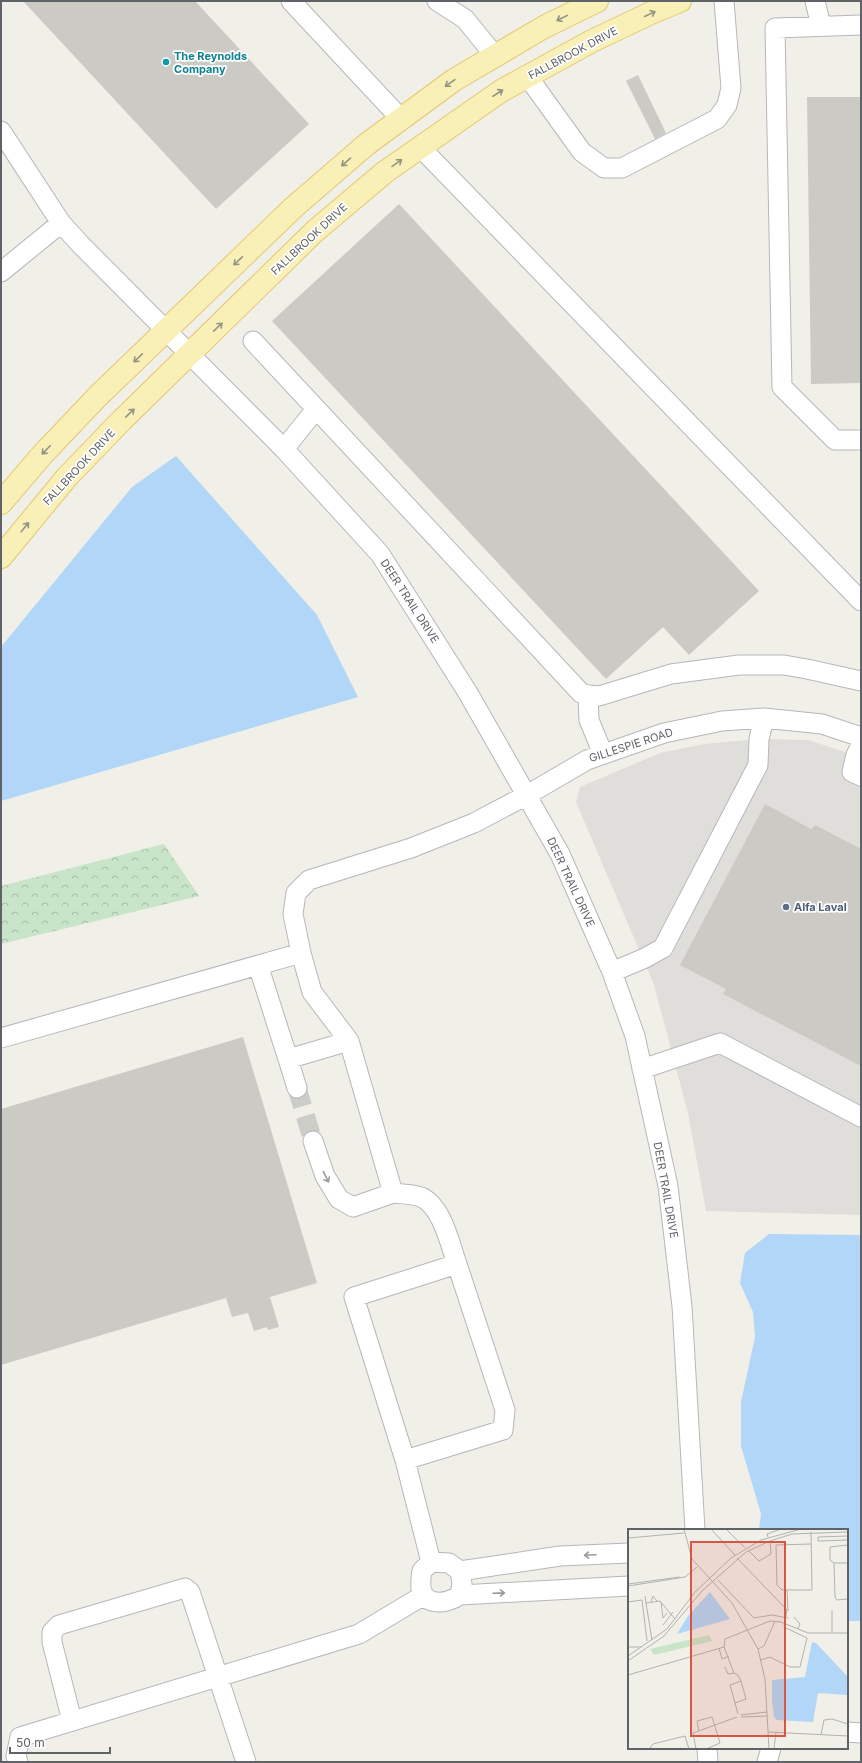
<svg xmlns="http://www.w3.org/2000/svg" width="862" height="1763" font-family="Inter,sans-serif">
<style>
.industrial{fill:#dfdeda}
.forest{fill:url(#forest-crowns)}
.water{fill:#b1d6f7}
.building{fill:#cccac5}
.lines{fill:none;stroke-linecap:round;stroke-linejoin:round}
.minor-tunnel{stroke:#ccccc8;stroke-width:19;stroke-dasharray:19 10;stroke-linecap:butt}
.minor-casing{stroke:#b5b7bb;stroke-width:21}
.major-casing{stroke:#e5c86d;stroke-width:24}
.minor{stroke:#fff;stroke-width:19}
.major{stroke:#f8f0b6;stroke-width:22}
.oneway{stroke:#959483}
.oneway2{stroke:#97999c}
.culture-dot{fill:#0f9aa8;stroke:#fff;stroke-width:1.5}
.service-dot{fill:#5c6f8a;stroke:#fff;stroke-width:1.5}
.labels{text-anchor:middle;stroke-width:3.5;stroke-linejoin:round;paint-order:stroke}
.street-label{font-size:11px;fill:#5f6267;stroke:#fff}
.culture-label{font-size:11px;font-weight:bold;fill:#0d838f;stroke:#fff;text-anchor:start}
.service-label{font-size:11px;font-weight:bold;fill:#4e5e75;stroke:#fff;text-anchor:start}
.inset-road{fill:none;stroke:#b2b3b0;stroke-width:1}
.view{fill:#d95645;fill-opacity:0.15;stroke:#d95645;stroke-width:2}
.inset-edge{fill:none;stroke:#5f6267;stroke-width:2}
</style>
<defs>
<pattern id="forest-crowns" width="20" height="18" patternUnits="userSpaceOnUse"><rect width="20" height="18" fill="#c8e5c9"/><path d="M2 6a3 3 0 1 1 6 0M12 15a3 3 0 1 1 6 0" fill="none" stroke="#a6bda7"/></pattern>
</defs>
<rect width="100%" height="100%" fill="#f0efe8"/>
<!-- industrial -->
<path class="industrial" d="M759 739 808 740 861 757V1215L706 1211 688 1113 654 985 576 802 580 787 660 753 704 744Z"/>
<!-- forest -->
<path class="forest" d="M164 844 199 896 1 944V886Z"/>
<!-- water -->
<path class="water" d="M176 456 317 615 358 697 1 801V647L132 487Z
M769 1234 861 1235V1621H847V1530H759L761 1514 741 1446V1402L755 1337 753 1312 740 1283 745 1253Z"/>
<!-- building -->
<path class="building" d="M23 1H195L309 124 216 209Z
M638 75 666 133 655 139 626 81Z
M807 97H861V383L811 384Z
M399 204 759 591 689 655 663 627 606 679 272 321Z
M765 804 811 829 815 825 861 849V1066L723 994 726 989 680 965Z
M243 1037 317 1283 270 1297 279 1327 268 1330 267 1327 254 1331 248 1313 232 1317 226 1298 1 1365V1109Z"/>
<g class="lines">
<!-- minor-tunnel -->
<path class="minor-tunnel" d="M297 1088 313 1141"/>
<defs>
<path id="minor" d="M291 1 401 119
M437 1 465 19 495 56
M815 1 821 26
M861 25 775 28 782 387 835 440H861
M528 77 582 152 604 168H622L717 119 727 105 731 88 724 1
M1 131 61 223 81 245 284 449 380 554 468 693 560 854 612 972 635 1036 668 1186 682 1306 695 1530
M420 147 861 601
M1 272 61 223
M253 341 581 693 588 695 599 696 671 674 739 665H784L807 669 861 681
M284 449 316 409
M588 695 589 720 603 754
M861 745 856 755 852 772 861 776
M301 953 293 914 296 893 309 880 411 848 474 823 527 795 587 760 664 733 722 721 764 718 822 724 861 737
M258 965 288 1059 349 1041
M612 972 645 958 663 948 758 765 759 739 764 718
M1 1038 301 953 312 992 349 1041 393 1193C402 1194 413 1194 421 1197 442 1206 450 1244 457 1264L354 1297 405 1460 431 1562
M288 1059 297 1088
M642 1069 720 1043 861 1117
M313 1141 325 1176 339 1199 353 1207 393 1193
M405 1460 503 1430 505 1410 457 1264
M431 1562 449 1563 460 1571 462 1584 460 1595C444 1606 418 1606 421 1581 421 1578 421 1574 422 1571 424 1568 429 1565 431 1562Z
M460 1571 560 1556 629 1553
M460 1595 629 1586
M72 1721 52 1642V1632L59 1625 185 1588 190 1592 246 1762
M847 1732 861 1733
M707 1748 708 1762
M18 1762 16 1756 20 1737 359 1634 424 1595
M767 1762 771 1748"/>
<path id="major" d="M1 503 42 455 97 397 294 207 367 144 454 80 544 27 597 1
M1 557 67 477 121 421 315 231 385 172 501 91 592 41 653 12 680 1"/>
</defs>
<!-- minor casing -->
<use href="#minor" class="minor-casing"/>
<!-- major casing -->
<use href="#major" class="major-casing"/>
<!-- minor -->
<use href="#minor" class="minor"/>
<!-- major -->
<use href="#major" class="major"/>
</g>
<!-- one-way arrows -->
<defs><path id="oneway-shaft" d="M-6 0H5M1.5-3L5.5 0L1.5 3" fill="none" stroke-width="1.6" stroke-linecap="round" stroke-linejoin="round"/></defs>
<g class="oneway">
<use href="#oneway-shaft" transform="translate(650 14) rotate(-25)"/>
<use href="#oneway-shaft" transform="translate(562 18) rotate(154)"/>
<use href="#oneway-shaft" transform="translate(450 83) rotate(145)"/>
<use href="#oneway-shaft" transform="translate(498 93) rotate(-33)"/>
<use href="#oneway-shaft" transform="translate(346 162) rotate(139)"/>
<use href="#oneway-shaft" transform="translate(397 163) rotate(-35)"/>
<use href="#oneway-shaft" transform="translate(238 261) rotate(136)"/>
<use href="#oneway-shaft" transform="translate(218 327) rotate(-44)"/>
<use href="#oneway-shaft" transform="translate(138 358) rotate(136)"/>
<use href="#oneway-shaft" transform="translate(130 413) rotate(-44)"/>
<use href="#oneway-shaft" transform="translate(46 450) rotate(134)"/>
<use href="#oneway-shaft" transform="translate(25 527) rotate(-51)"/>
</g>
<g class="oneway2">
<use href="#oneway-shaft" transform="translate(326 1177) rotate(63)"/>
<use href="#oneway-shaft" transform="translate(590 1555) rotate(177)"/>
<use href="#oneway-shaft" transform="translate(499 1593) rotate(-2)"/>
</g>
<!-- markers -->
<circle class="culture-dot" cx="166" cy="62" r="4"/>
<circle class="service-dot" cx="786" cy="907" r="4"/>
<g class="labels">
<!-- street labels -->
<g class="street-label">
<text transform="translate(573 53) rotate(-28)" y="4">FALLBROOK DRIVE</text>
<text transform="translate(309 239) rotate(-43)" y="4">FALLBROOK DRIVE</text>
<text transform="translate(79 467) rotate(-47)" y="4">FALLBROOK DRIVE</text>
<text transform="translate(410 601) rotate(57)" y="4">DEER TRAIL DRIVE</text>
<text transform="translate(631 745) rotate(-18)" y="4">GILLESPIE ROAD</text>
<text transform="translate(571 882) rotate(65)" y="4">DEER TRAIL DRIVE</text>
<text transform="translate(666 1190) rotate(80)" y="4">DEER TRAIL DRIVE</text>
</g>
<!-- culture labels -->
<g class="culture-label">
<text x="174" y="60">The Reynolds<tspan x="174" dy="13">Company</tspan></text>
</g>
<!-- service labels -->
<g class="service-label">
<text x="794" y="911">Alfa Laval</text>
</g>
</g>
<!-- overview -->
<g transform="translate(628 1529)">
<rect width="220" height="220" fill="#f0efe8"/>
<path d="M81 106 84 112 26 126 22 120Z" fill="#c8e5c9"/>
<path d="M82 63 102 90 49 105 60 87ZM184 113 188 114 220 148V166L190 164 185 193 149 191 146 188 144 172V151L177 148Z" fill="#b1d6f7"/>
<path class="inset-road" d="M56 0 64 30 104 74 130 120 137 150 141 220M83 0 107 26M98 0 117 19M183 3 184 61H154L149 56 148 16 183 15M220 7 190 8V12L220 11M140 8 139 5 153 0M0 9 56 4M220 16 202 18V31L206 34 207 68 209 71 220 70M121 22 131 32 143 25 142 12M109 29 159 81 156 98 179 109 172 138H162L142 128 133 131M206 34H220M90 51 126 89 144 86 160 89M0 55 52 48M0 57 57 48 69 38M159 61 160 82M17 67 18 74 32 72 47 90M0 73 14 71 19 112M23 73 25 67 29 72M33 73 35 89 39 84M18 74 24 111M204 81V104M166 88 172 95 170 100M35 96 45 83M0 118H13M96 118 97 110 142 92 153 93 180 104H220M91 119 94 130 101 127M130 120 136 117 147 92M0 127 39 100 67 63 103 29 133 11 173 0M0 132 36 107 74 62 118 23 142 12 164 5 220 3M97 138 100 145 106 144M0 146 96 118 106 144 110 146 113 152 102 156 110 185M107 174 118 170 113 152M113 186 139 183M113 188 139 187M71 202 69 192 84 188 92 214 78 220M140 203 220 207M193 206 196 191 204 190 220 195M22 219 25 215 57 207 61 220M68 220 65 204 109 188M146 220 148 203"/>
<path class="view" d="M63 13H157V207H63Z"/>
<rect width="220" height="220" class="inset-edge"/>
</g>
<!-- border -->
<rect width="862" height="1763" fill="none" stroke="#5f6267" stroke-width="4"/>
<!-- scale -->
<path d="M10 1747v6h100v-6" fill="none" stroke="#5f6267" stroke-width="2"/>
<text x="16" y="1747" font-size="12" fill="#5f6267" stroke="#ffffff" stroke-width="3" paint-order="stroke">50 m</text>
</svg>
